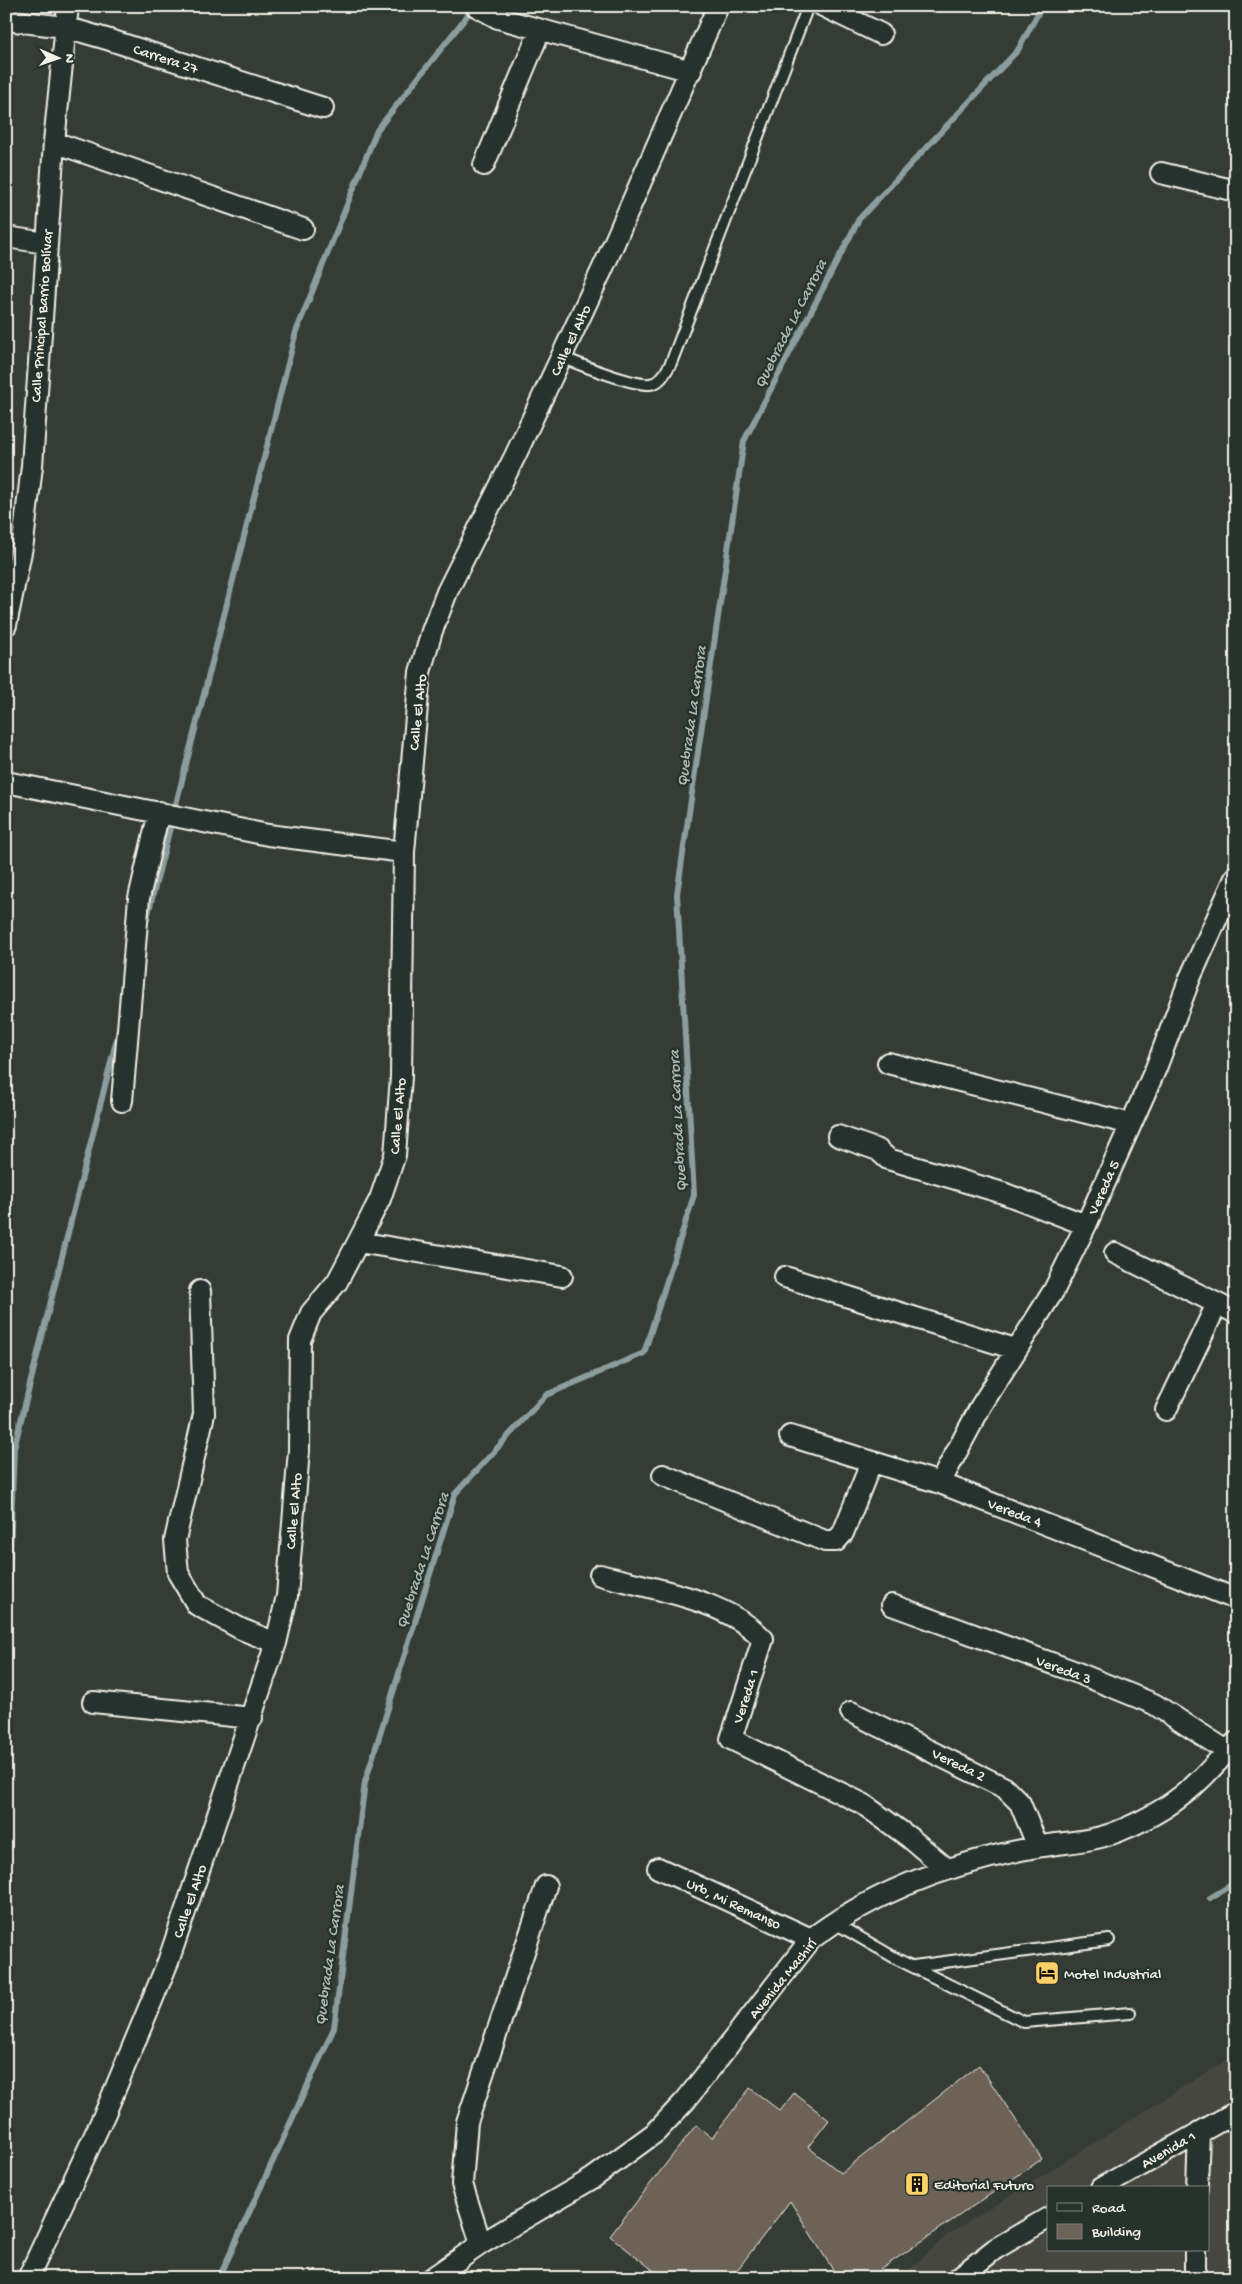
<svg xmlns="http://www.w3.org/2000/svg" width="1242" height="2284" font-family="'Gochi Hand',sans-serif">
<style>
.built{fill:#45473f;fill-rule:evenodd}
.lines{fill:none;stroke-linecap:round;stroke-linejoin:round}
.stream{stroke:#8b9d9e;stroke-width:6}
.building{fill:#6d6257;stroke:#f4f1e8}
.lane-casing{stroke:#f4f1e8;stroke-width:14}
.street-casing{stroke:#f4f1e8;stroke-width:24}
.lane{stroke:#26332d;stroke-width:10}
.street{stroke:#26332d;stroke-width:20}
.labels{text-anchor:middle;stroke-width:4.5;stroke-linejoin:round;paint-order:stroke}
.street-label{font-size:15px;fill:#f4f1e8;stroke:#26332d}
.poi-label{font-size:15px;fill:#f4f1e8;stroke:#26332d;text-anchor:start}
.water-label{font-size:16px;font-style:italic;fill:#aeb9b6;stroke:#26332d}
</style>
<rect width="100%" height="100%" fill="#343c35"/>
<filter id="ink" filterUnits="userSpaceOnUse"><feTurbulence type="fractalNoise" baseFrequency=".02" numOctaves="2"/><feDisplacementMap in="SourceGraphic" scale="10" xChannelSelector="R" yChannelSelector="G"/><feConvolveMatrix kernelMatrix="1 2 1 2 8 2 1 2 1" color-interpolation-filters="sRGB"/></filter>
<g filter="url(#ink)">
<!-- built -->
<path class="built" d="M1236 2054V2278H901L946 2236ZM1048 2188H1208V2250H1048Z"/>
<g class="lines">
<!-- stream -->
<path class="stream" d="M146 922 296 332 377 130 467 16
M6 1656 14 1448 120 1026
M1210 1898 1236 1882
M219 2278 334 2028 365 1782 455 1494 546 1395 644 1353 694 1195 677 894 744 441 859 219 1018 50 1042 6"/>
</g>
<!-- building -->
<path class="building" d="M979 2065 1042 2159 868 2278H838L790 2201 731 2278H663L610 2236 696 2125 712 2138 750 2088 780 2111 794 2093 829 2120 808 2147 841 2173Z"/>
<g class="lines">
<defs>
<path id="lane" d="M562 357C578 364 634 386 650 384 661 383 666 371 671 363L808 6
M833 1922 897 1959 1024 2022 1130 2013
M914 1966 1109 1940"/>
<path id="street" d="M476 6 498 18 691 71
M823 6 881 34
M6 20 65 27 110 40 323 108
M54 142 303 229
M484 165 540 30
M1161 173 1236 191
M6 237 46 243
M6 625 23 542 32 466 54 142 68 6
M6 782 268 835 404 852
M888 1063 1131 1124
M122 1101 139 898 159 812
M838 1136 878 1150 888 1159 1003 1193 1086 1225
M358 1242 562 1276
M1115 1253 1236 1313
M785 1277 1015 1349
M200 1291 204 1414 175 1540 178 1573 197 1605 241 1629 276 1643
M1166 1410 1217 1304
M790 1436 940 1483 1236 1599
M663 1475 825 1541H836L843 1533 871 1463
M940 1483 981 1406 1054 1290 1086 1225 1156 1068 1190 978 1236 876
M600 1575C653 1589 725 1599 763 1639L731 1739 863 1804 910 1838 947 1869
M892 1605 1073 1671 1154 1704 1227 1751
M93 1702 252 1718
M851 1712 1005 1788 1020 1803 1038 1847
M658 1868 811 1939
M1101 2188 1236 2112
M1197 2188 1199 2132
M481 2244 462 2184 467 2122 546 1886
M28 2278 106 2111 168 1962 276 1643 287 1596 299 1450 300 1340 311 1313 337 1282 358 1242 380 1199 395 1155 401 1077 404 852 420 672 432 631 447 592 515 456 608 257 718 6
M432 2278 481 2244 593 2178 656 2132 686 2100 811 1939C877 1889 955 1862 1037 1847 1064 1842 1093 1842 1119 1831 1149 1819 1179 1801 1202 1778 1213 1767 1224 1754 1236 1742
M958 2278 995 2249 1048 2218
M1195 2278V2250"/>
</defs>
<!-- lane casing -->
<use href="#lane" class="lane-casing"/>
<!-- street casing -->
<use href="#street" class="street-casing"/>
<!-- lane -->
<use href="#lane" class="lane"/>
<!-- street -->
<use href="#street" class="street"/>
</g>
</g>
<!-- icons -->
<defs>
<symbol id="hotel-square" viewBox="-11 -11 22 22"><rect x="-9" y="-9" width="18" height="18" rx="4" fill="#ffd166" stroke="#26332d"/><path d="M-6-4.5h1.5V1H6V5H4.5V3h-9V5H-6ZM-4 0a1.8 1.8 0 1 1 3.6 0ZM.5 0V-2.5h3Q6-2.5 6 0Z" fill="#111"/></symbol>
<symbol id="building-square" viewBox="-11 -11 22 22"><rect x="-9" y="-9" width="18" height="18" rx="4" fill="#ffd166" stroke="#26332d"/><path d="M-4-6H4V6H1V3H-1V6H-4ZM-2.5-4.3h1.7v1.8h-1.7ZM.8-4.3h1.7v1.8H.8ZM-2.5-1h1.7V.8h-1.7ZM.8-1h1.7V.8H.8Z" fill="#111"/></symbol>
</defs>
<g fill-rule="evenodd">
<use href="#hotel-square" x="1033" y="1959" width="28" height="28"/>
<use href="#building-square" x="903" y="2170" width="28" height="28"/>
</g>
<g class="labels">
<!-- street labels -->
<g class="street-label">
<text transform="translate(166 58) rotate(18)" y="5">Carrera 27</text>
<text transform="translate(41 316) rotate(-86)" y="5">Calle Principal Barrio Bolívar</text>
<text transform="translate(570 340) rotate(-65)" y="5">Calle El Alto</text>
<text transform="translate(417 712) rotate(-84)" y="5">Calle El Alto</text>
<text transform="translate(397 1116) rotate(-85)" y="5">Calle El Alto</text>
<text transform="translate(1103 1187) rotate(-66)" y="5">Vereda 5</text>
<text transform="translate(293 1511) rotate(-85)" y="5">Calle El Alto</text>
<text transform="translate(1015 1512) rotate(21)" y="5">Vereda 4</text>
<text transform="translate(1064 1669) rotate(20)" y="5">Vereda 3</text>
<text transform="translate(745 1696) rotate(-72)" y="5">Vereda 1</text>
<text transform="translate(959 1764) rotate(26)" y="5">Vereda 2</text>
<text transform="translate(189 1901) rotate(-71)" y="5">Calle El Alto</text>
<text transform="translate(734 1903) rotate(25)" y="5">Urb, Mi Remanso</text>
<text transform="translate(782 1978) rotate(-51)" y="5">Avenida Machirí</text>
<text transform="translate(1168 2149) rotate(-30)" y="5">Avenida 1</text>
</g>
<!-- poi labels -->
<g class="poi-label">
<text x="1064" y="1978">Motel Industrial</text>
<text x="934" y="2189">Editorial Futuro</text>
</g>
<!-- water labels -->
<g class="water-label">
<text transform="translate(789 323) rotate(-63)" y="6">Quebrada La Carrora</text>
<text transform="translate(690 716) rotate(-82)" y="6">Quebrada La Carrora</text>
<text transform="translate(676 1121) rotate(-93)" y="6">Quebrada La Carrora</text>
<text transform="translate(421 1560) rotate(-72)" y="6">Quebrada La Carrora</text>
<text transform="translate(328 1955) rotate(-82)" y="6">Quebrada La Carrora</text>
</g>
</g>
<!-- margin -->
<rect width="1242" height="2284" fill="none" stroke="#26332d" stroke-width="25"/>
<rect x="12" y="12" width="1217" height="2259" fill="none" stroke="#f4f1e8" stroke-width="2" filter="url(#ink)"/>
<!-- legend -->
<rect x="1047" y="2186" width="162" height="65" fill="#26332d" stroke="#787f78"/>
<rect x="1057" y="2203" width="25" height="8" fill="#26332d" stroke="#787f78"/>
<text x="1092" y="2212" font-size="15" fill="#f4f1e8">Road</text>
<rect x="1057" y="2224" width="25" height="15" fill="#6d6257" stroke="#787f78"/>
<text x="1092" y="2236" font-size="15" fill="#f4f1e8">Building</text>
<!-- north arrow -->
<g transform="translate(58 58) rotate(92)" stroke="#26332d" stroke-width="4" paint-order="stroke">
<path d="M0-4L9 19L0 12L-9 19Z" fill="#f4f1e8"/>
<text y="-8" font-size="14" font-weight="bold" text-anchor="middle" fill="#f4f1e8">N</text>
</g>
</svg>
